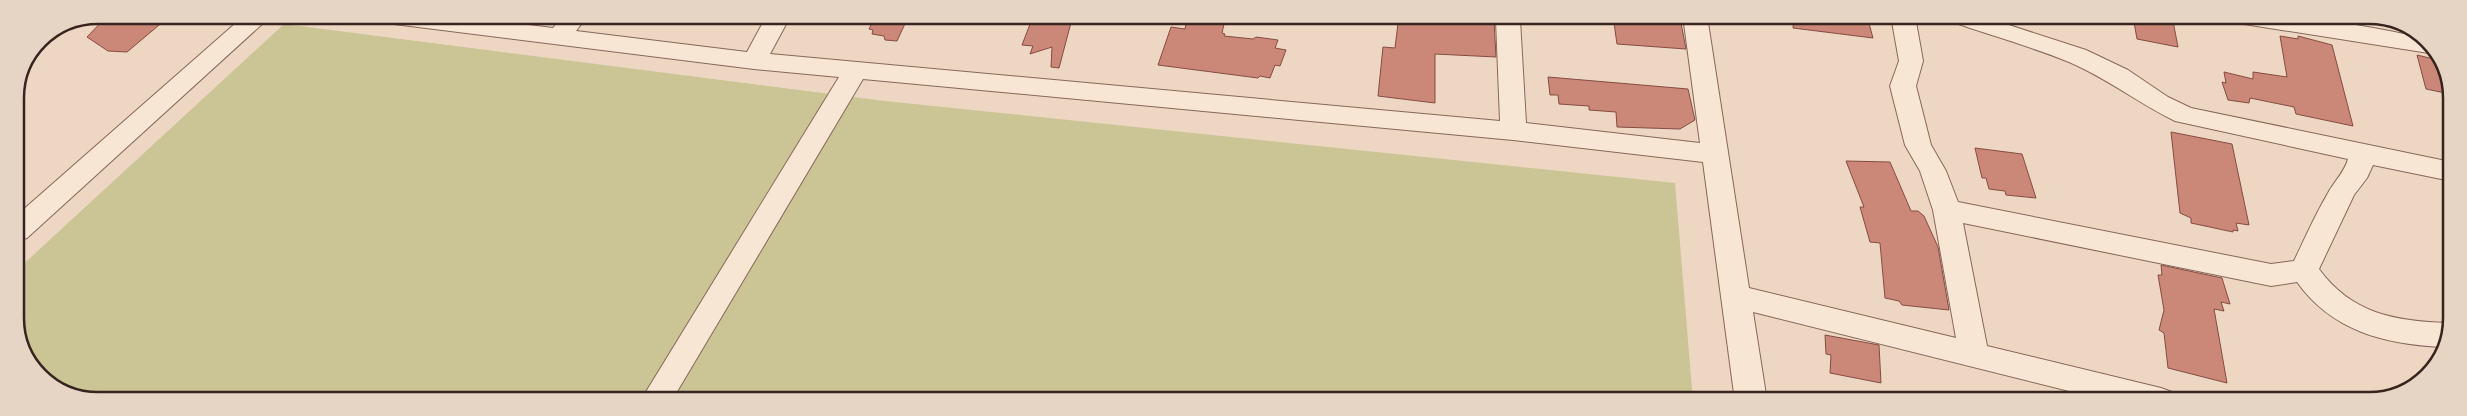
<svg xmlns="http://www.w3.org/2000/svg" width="2467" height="416" font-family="Literata,serif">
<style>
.green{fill:#cbc596}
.building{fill:#cb8879;stroke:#854c40}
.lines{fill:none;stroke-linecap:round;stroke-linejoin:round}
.minor-casing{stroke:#87675a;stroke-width:2}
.minor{fill:#f8e6d5;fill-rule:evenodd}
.rim{fill:none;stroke:#37241e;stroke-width:2.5}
</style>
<rect width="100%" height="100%" fill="#edd7c2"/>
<!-- green -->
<path class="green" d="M284 24 885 101 1675 183 1693 401 86 400 43 380 18 340 17 270Z"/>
<!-- building -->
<path class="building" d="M108 15H171L127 52 108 51 87 37Z
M876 15H909L897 41 885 40 884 36 872 34 873 30 869 29Z
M1054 15H1073L1059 68 1051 67 1052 47 1030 54 1033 46 1022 45 1032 19 1053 20Z
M1188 15H1226L1222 33 1225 34 1224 36 1253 39 1256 37 1278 40 1275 48 1286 50 1280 66 1275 65 1270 78 1260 76 1258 78 1158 65 1171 27 1185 29Z
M1399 15H1491L1494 21 1496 57 1435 54V103L1378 96 1383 47 1395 48Z
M1613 16 1680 18 1686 49 1617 44Z
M1794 16H1867L1873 38 1793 28Z
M2133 16H2172L2178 47 2137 39Z
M2280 36 2298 39V36L2332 45 2353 126 2296 114 2294 107 2250 98 2249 103 2228 100 2222 82 2226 83 2224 72 2253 79V72L2287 77Z
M2417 55 2438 60 2450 81V94L2426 89Z
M1548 77 1688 89 1695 120 1680 129 1617 127 1616 112 1589 110V106L1559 104 1558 95H1550Z
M2171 132 2232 144 2249 225 2236 223 2238 231 2233 230V232L2191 223V218L2180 213Z
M1975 148 2022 154 2036 198 2006 195 2005 191 1989 189 1986 178H1982Z
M1846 161 1890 162 1911 211H1918L1924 216 1938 247 1949 310 1902 305 1899 301 1885 298 1880 243 1870 242 1860 207H1864Z
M2161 265 2222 278 2230 304 2221 302 2224 311 2214 309 2227 383 2168 368 2164 333 2159 330 2164 310 2158 275H2162Z
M1825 335 1879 345 1881 383 1830 373 1831 355 1826 354Z"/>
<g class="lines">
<defs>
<path id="minor" d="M245 15H272L27 238 17 241 16 216Z
M374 15H448L553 28 563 15H588L576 31 747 52 767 15H791L770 54 1500 121 1496 20 1493 15H1517L1520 20 1526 123 1700 143 1683 16H1707L1749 288 1956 338 1933 210 1920 171 1905 145 1890 86 1899 61 1891 16H1915L1923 61 1916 86 1931 145 1946 171 1958 202 2271 264 2294 261C2305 238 2315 215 2328 193 2334 182 2345 171 2348 159L2175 121C2138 103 2107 78 2069 62 2030 46 1989 35 1950 21L1946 16H1981L2086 50 2128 70 2168 97 2191 108 2451 162V181L2373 165 2367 178 2354 195 2319 269C2352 314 2395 321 2448 323L2451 324V330L2442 347C2384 344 2332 331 2297 282L2271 286 1963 223 1987 346 2161 388 2172 392 2177 401H2109L1753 312 1767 401H1735L1703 162 1513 140 863 79 672 400H641L839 77 754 69 386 23 378 20Z
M2232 16C2297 11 2362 26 2425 38L2435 54 2244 24 2236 21Z"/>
</defs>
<!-- minor casing -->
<use href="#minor" class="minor-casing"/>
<!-- minor -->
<use href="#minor" class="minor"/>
</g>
<!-- crop -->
<path d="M0 0H2467V416H0ZM98 24H2369A74 74 0 0 1 2443 98V318A74 74 0 0 1 2369 392H98A74 74 0 0 1 24 318V98A74 74 0 0 1 98 24Z" fill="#e6d4c4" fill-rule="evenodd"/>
<path class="rim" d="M98 24H2369A74 74 0 0 1 2443 98V318A74 74 0 0 1 2369 392H98A74 74 0 0 1 24 318V98A74 74 0 0 1 98 24Z"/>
</svg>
